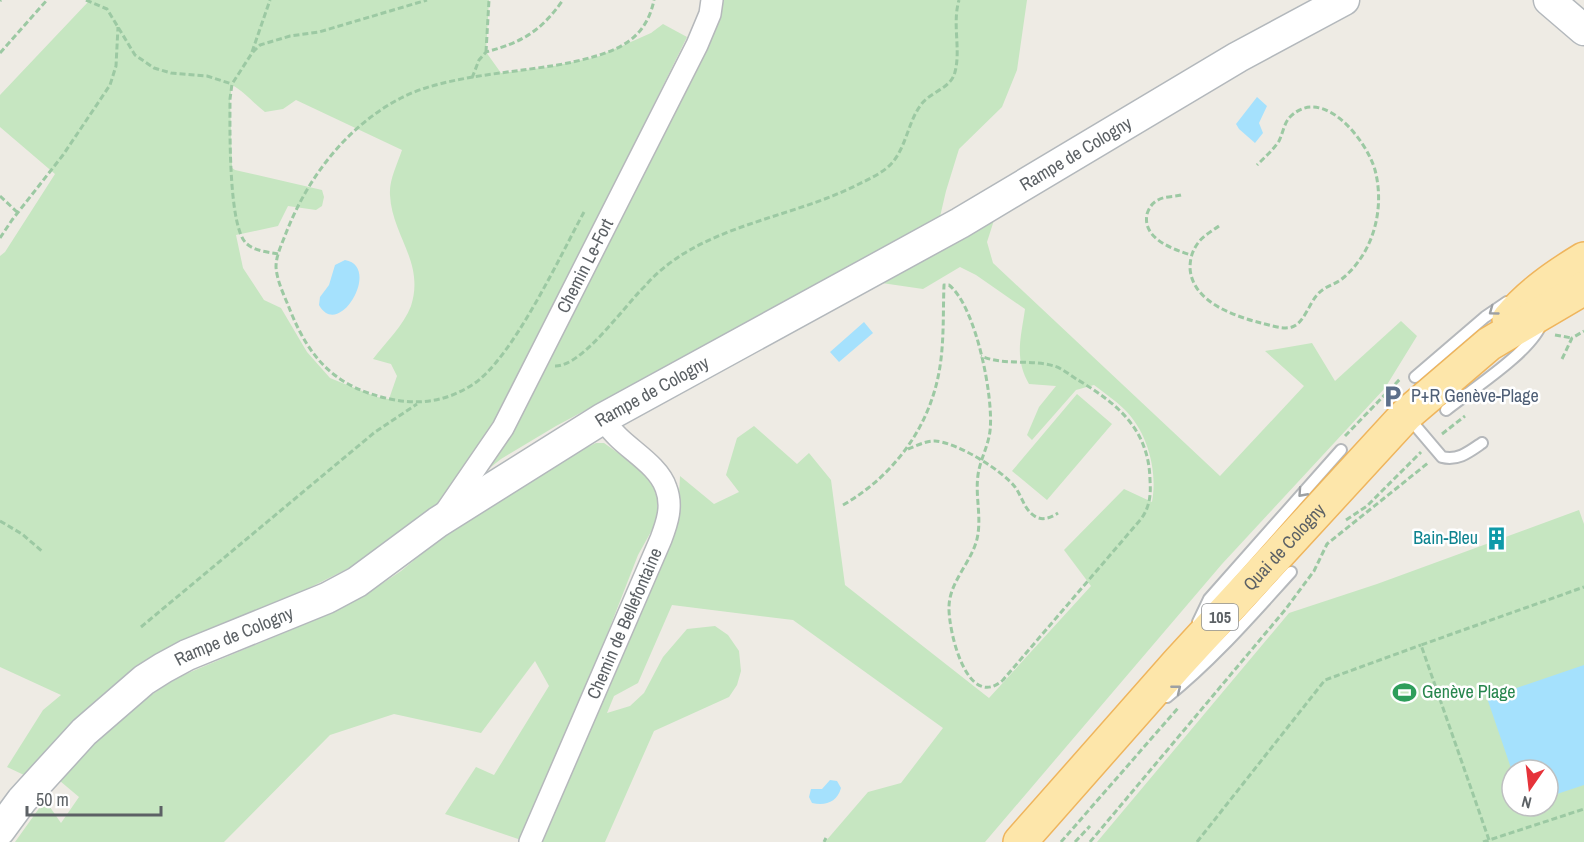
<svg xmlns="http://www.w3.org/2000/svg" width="1584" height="842" font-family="'Archivo Narrow',sans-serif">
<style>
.green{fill:#c6e6c1;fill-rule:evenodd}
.water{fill:#a5e1fd}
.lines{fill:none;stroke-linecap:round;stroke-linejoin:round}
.lane-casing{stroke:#b5b8bb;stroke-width:14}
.street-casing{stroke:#b5b8bb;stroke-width:24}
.secondary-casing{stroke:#b3b8bc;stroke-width:33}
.primary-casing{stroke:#efb55d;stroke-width:36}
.path{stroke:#9cc9a3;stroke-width:3;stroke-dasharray:6 3;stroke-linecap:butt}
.lane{stroke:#fff;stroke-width:10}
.street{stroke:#fff;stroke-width:21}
.secondary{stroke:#fff;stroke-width:30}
.primary{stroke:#fde6aa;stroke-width:33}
.oneway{stroke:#9da0a3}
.labels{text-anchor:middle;stroke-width:5;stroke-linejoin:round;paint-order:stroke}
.shield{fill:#fff;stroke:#8d9093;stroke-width:1.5}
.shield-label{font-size:16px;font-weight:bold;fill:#5c6165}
.street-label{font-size:18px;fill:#5c6165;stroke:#fff}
.service-label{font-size:18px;fill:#4e5e75;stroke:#fff;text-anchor:start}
.culture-label{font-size:18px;fill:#0d838f;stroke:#fff;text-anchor:end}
.leisure-label{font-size:18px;fill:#27864d;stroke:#fff;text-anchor:start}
</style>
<rect width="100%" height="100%" fill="#eeebe4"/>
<!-- green -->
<path class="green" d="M86 0H489L486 52 501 73 549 67 597 57 651 33 663 24 687 37 528 360 492 426 446 495 428 512 367 559 297 594 166 650 24 775 7 767 43 710 61 695 0 667V256L5 252 55 174 0 127V95L88 2ZM232 85C245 92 253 103 265 112L283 109 296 100 402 150C397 165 389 180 390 195 392 236 425 262 411 306 404 325 385 343 373 359L391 364 397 376 389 399 377 397 330 378 307 352 281 308 264 300 243 268 236 235 278 226 288 206 316 210 322 206 324 197 322 190 235 170 232 168 230 99Z
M724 0H1027L1017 70 1002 107 959 149 946 191 939 221 556 426 501 459 477 478 709 42Z
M996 214 987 242 993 263 1220 476 1304 386 1265 351 1312 343 1335 381 1401 321 1417 336 1385 388 1222 564 985 842H825L868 792 901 783 943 728 793 620 672 605 638 683 614 696 607 713 630 706 644 693 663 657 687 629 715 626 728 635 739 651 741 671 737 685 729 697 654 731 605 842H540L678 515 680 476 714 504 739 492 726 475 737 438 754 426 797 464 809 453 831 480 845 585 989 698 1091 586 1064 550 1124 489 1152 502C1158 470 1147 431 1124 409 1115 400 1104 393 1094 385L1076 390 1032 440 1027 435 1039 407 1056 386 1029 384C1014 358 1021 338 1025 309L976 275 960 267 923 289 875 282Z
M1077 394 1112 424 1047 500 1012 471Z
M596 443H604L642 470 653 484 657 498V521L638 555 580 704 521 840 445 814 476 767 494 775 549 686 535 661 481 733 394 714 330 735 224 842H15L45 800 61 823 79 797 60 781C98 736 130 706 181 676L336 611 365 595 401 571 459 523 569 456Z
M1579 510 1584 524V842H1097L1289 613 1377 584ZM1512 770H1548V806H1512Z"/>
<!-- water -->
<path class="water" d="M1257 97 1267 106 1259 123 1263 133 1255 143 1239 129 1236 124Z
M345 260C382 266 339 341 319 305L320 297 329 285 335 265Z
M864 322 873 333 839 362 830 352Z
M1584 665V785L1548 797V770L1512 771 1487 698Z
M830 780 837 781 841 788C837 802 826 806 812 803L809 797 811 789H822Z"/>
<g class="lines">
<defs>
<path id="lane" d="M1415 377 1485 317 1507 302
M1446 410C1471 390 1533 351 1542 322
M1408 417 1442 457C1458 461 1469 452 1482 443
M1198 622 1209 599 1341 450
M1167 697C1213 660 1251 616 1291 572"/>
<g id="street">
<path id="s1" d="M444 514 503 428 697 45 710 14 712 0"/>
<path id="s2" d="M530 842 661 539C667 523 673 506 666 488 659 467 633 452 618 437 612 431 607 425 602 419"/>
</g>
<g id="secondary">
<path d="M1549 0 1584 30"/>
<path id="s3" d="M0 830 22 800 84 732 144 680 163 668 187 655 327 598 357 582 438 522 602 419 960 223 1238 57 1344 0"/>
</g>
<g id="primary">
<path d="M1509 319C1530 294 1556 276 1584 259"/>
<path id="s4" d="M1020 842 1178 663 1406 415 1489 344 1584 288"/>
</g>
</defs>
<!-- lane casing -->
<use href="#lane" class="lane-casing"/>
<!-- street casing -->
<use href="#street" class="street-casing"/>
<!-- secondary casing -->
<use href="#secondary" class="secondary-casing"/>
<!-- primary casing -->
<use href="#primary" class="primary-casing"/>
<!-- path -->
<path class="path" d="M86 0 107 9 135 55 154 68 171 73 207 76 232 84
M0 1 1 0
M252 52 270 0
M486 52 489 0
M0 53 47 0
M472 78 479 60 486 52C523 42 541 31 563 0
M1181 195C1174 197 1165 196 1158 200 1152 203 1149 208 1147 214 1142 239 1173 249 1191 255
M0 196 17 212
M584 212C560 256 512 360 472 385 445 402 419 405 390 399 337 388 310 360 290 310 285 297 277 282 276 267 276 255 282 244 286 233 308 177 347 126 401 98 447 74 522 73 573 62 611 53 645 44 654 0
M1219 226C1212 231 1203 236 1198 243 1192 251 1190 259 1190 268 1192 302 1234 316 1261 323 1270 325 1283 330 1292 327 1304 323 1309 304 1317 295 1324 286 1335 285 1343 278 1374 252 1385 208 1375 170 1367 141 1323 84 1290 117 1284 123 1283 133 1279 141 1273 150 1265 157 1257 165
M0 238 12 220 63 155 110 85 116 66 118 27
M278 254C268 252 255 251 247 244 228 229 230 126 230 99L232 84 252 53 260 45 290 36 319 32 427 0
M1555 335 1572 338
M1562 359 1572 338 1584 331
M555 366C582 367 625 305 645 286 656 273 669 263 683 254 737 221 801 213 857 185 869 179 883 173 892 163 906 147 908 123 920 106 929 92 951 89 955 72 961 49 952 24 959 0
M1442 434 1465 416
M1345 436 1401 378
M908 449C916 446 925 441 935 441 956 442 1002 470 1015 487 1023 498 1024 510 1036 517 1044 521 1052 517 1058 513
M843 505C897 474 934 421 941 359 944 334 943 310 944 285H949C976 306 994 398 990 431 988 447 980 460 978 475 975 497 982 517 977 539 971 563 950 581 949 606 948 630 967 712 1003 680L1141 519C1150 507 1151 494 1150 480 1149 430 1118 404 1078 380 1071 376 1062 368 1054 366 1031 359 1004 366 981 356
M1346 520 1367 506 1421 452
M0 521 22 534 43 552
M141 627 375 432 417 404
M1489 840 1421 645 1584 587
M824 842 826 838
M1061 842 1178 708
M1075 842 1090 826
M1090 842 1285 610 1314 571 1327 544 1428 463
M1197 842 1325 680 1421 645
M1483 842 1584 809"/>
<!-- lane -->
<use href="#lane" class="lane"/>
<!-- street -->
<use href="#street" class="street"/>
<!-- secondary -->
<use href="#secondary" class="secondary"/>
<!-- primary -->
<use href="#primary" class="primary"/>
</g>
<!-- one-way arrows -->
<defs><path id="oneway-chevron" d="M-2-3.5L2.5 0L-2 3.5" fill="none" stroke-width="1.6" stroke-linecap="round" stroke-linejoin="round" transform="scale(1.5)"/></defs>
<g class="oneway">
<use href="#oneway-chevron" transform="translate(1493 311) rotate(144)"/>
<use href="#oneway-chevron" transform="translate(1302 493) rotate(132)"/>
<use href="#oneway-chevron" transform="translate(1177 689) rotate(-39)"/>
</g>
<!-- icons -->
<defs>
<symbol id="parking-bare" viewBox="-9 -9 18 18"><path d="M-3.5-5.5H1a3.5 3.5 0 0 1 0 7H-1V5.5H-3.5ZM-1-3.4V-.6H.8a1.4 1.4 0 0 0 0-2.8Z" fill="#5c6f8a" stroke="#fff" stroke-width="2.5" paint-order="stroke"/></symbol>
<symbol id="building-bare" viewBox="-9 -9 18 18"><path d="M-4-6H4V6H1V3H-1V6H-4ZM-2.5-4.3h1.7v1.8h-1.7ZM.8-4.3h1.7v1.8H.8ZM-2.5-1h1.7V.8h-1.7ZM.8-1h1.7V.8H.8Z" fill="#0f9aa8" stroke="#fff" stroke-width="2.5" paint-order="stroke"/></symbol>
<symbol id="stadium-bare" viewBox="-9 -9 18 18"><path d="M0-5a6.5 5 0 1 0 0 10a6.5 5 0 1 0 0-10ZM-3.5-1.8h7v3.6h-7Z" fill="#2e9e5b" stroke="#fff" stroke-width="2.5" paint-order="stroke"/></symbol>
</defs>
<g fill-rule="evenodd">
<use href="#parking-bare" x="1376" y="380" width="33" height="33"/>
<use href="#building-bare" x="1480" y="522" width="33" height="33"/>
<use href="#stadium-bare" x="1388" y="676" width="33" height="33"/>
</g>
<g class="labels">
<!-- shield labels -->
<rect class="shield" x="1202" y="604" width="36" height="26" rx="4.5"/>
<g class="shield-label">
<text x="1220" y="623">105</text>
</g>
<!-- street labels -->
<g class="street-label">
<text dy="6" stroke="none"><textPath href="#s3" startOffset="1281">Rampe de Cologny</textPath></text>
<text dy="6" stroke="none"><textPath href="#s1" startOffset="286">Chemin Le-Fort</textPath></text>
<text dy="6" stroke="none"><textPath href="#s3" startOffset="795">Rampe de Cologny</textPath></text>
<text dy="6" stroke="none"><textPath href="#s4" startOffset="396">Quai de Cologny</textPath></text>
<text dy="6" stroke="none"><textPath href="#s2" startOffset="238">Chemin de Bellefontaine</textPath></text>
<text dy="6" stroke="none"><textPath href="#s3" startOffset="309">Rampe de Cologny</textPath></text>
</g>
<!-- service labels -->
<g class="service-label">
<text x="1411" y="402">P+R Genève-Plage</text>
</g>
<!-- culture labels -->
<g class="culture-label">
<text x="1478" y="544">Bain-Bleu</text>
</g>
<!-- leisure labels -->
<g class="leisure-label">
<text x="1422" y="698">Genève Plage</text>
</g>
</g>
<!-- north arrow -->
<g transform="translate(1530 788) rotate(194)"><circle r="28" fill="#ffffff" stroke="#bec0c1" stroke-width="1.5"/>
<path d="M0-4.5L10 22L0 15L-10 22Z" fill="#e6333a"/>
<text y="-9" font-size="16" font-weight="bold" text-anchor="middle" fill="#5c6165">N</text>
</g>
<!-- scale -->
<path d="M27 806v9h134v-9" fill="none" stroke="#5c6165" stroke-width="3"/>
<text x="36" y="806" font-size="18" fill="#5c6165" stroke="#ffffff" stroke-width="4.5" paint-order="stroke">50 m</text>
</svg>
